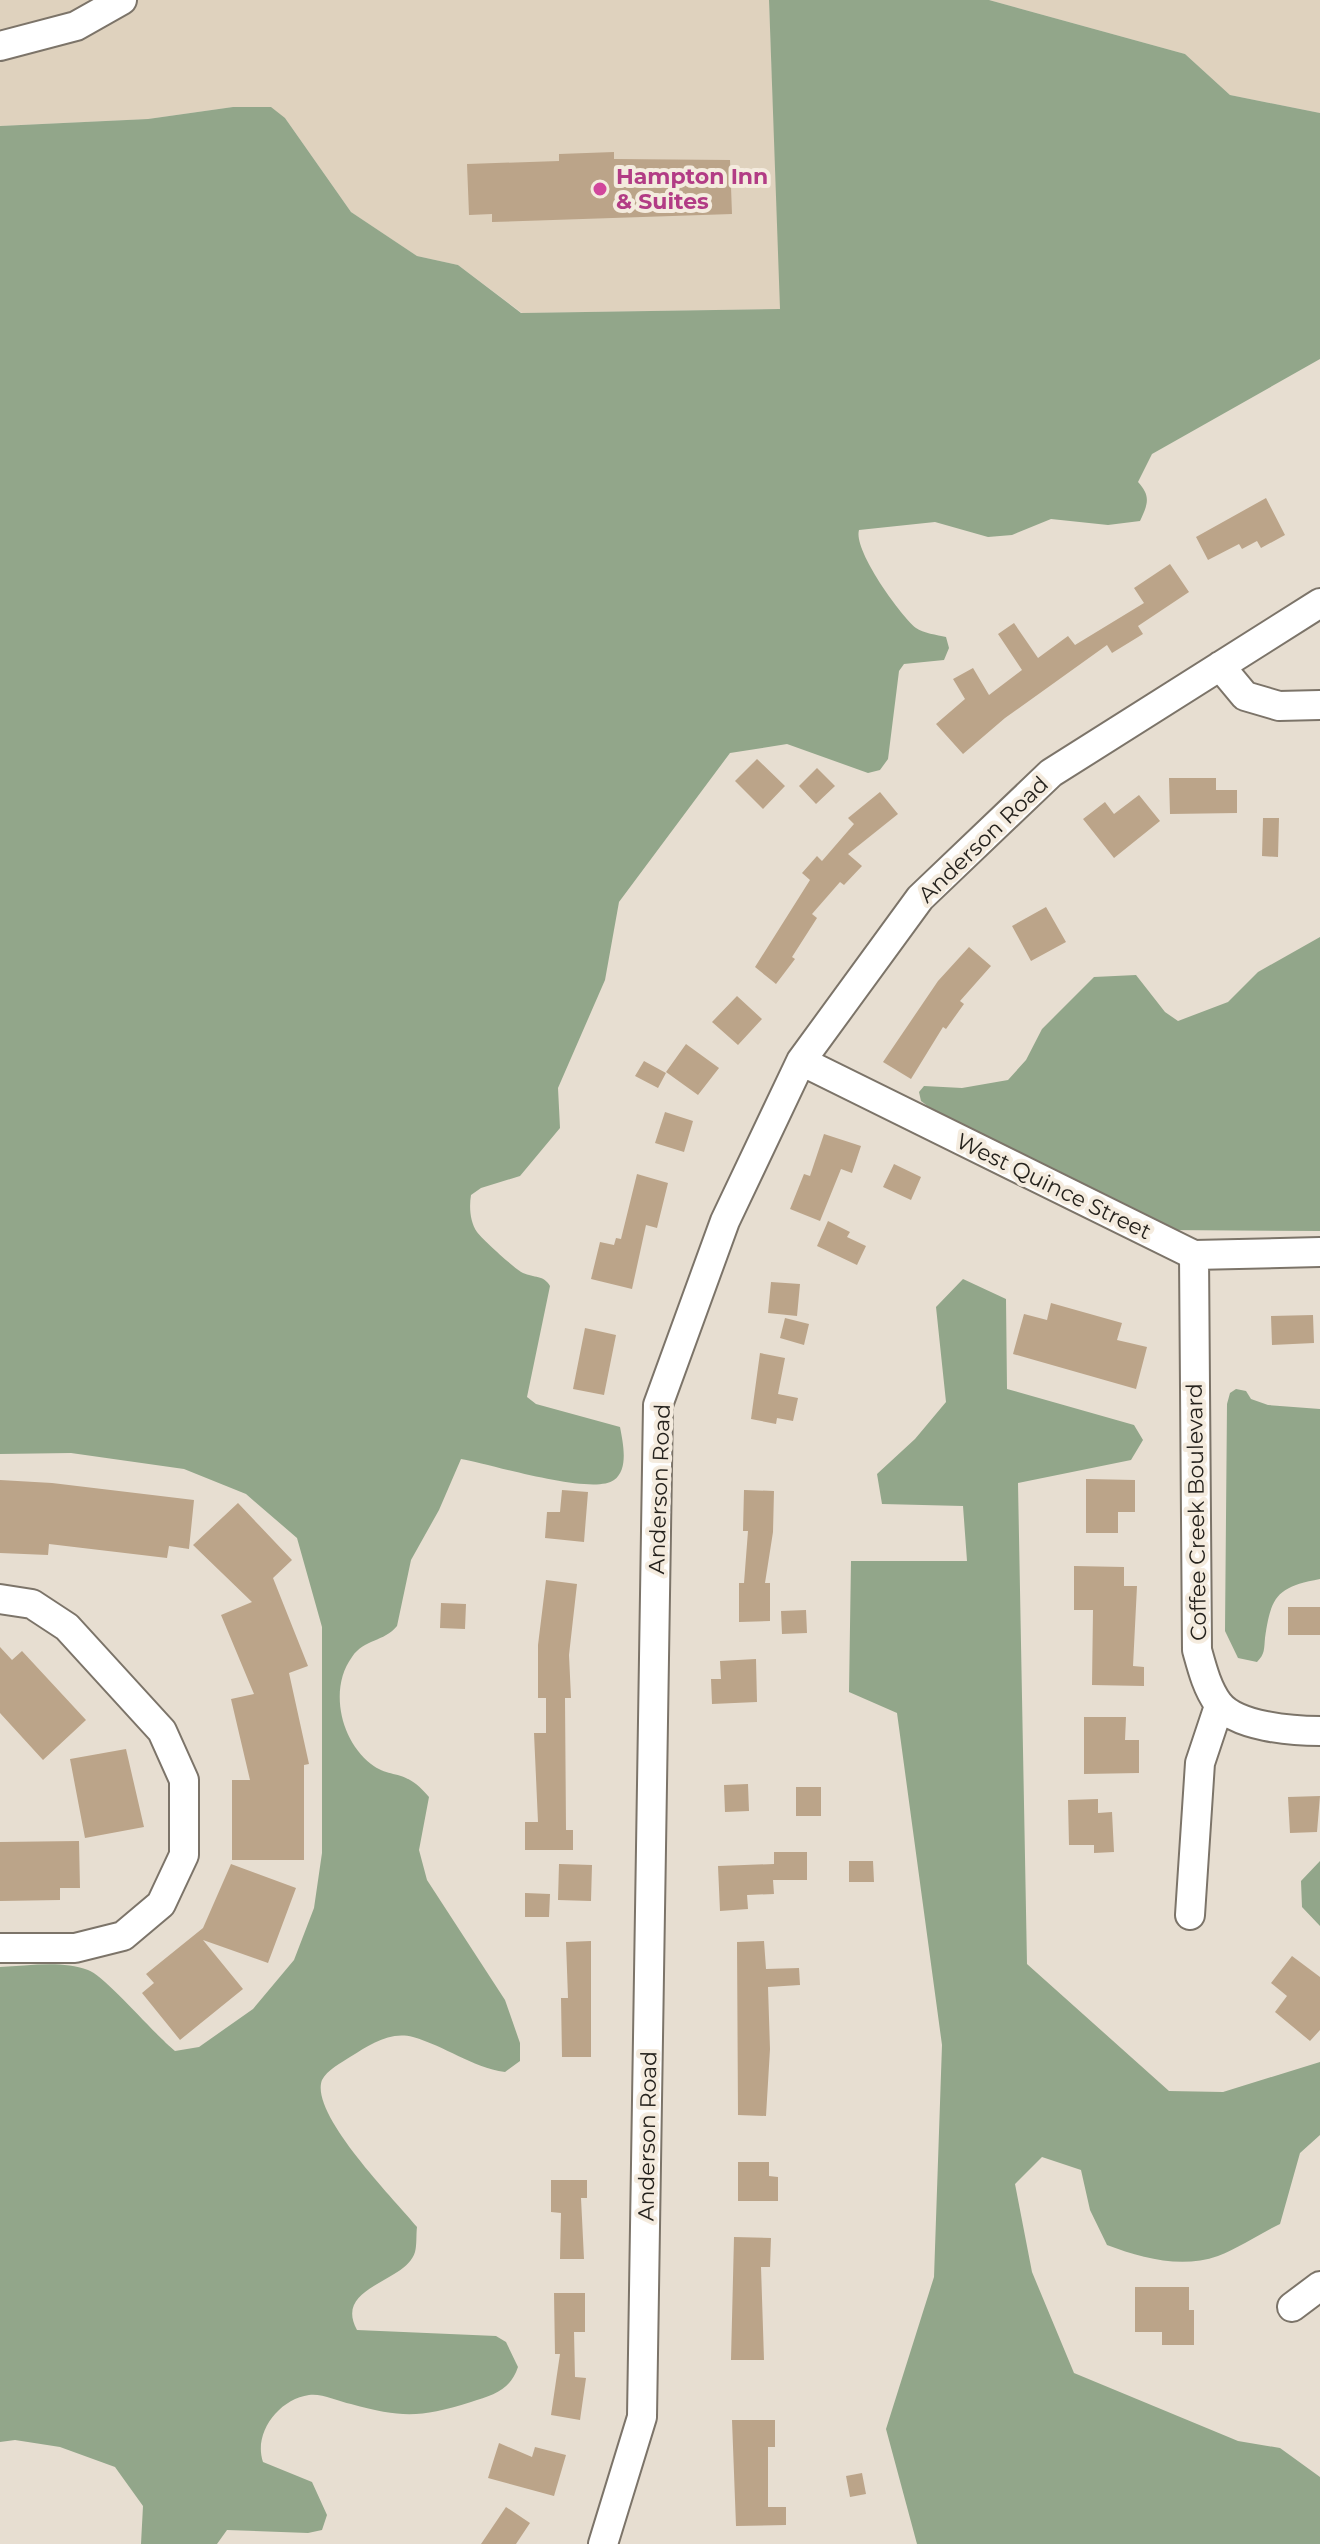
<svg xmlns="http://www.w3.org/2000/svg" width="1320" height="2544" font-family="Montserrat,sans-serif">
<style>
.built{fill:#dfd2be}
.forest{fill:#92a68a}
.building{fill:#bba489}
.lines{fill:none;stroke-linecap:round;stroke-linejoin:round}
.minor-casing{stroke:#7c7469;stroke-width:32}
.minor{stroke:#fff;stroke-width:28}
.hotel-dot{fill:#d1479c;stroke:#f4ebde;stroke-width:3}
.labels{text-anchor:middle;stroke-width:8;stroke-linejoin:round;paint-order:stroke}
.hotel-label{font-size:22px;font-weight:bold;fill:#b23c85;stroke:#f4ebde;text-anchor:start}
.street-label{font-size:22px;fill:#25221d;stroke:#f4ebde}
</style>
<rect width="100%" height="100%" fill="#e7ded1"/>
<!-- built -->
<path class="built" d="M0 0H769L781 309 522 313 458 265 417 256 351 212 285 118 233 107 148 119 0 126Z
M989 0H1320V113L1230 95 1185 54Z"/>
<!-- forest -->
<path class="forest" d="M769 0H989L1185 54 1230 95 1320 113V359L1152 454 1138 482C1151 496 1148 504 1140 521L1108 525 1051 519 1012 535 988 537 935 522 859 530C853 550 900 615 916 628 923 633 937 635 946 637L949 648 944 660 904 664 899 671 888 759 880 770 868 773 787 744 730 753 619 902 605 980 558 1088 560 1128 520 1176 481 1188 471 1195C469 1207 470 1222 477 1232 482 1239 516 1270 523 1273 534 1278 544 1275 550 1286L527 1397 536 1404 620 1427C623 1443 629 1469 614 1480 593 1496 490 1464 461 1459L439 1510 411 1560 397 1626C384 1642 364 1639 352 1657 329 1688 340 1740 371 1764 392 1780 404 1767 429 1797L419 1850 427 1880 505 2000 520 2043V2061L505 2072C471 2067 445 2046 413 2037 389 2031 370 2045 350 2057 341 2063 327 2070 322 2080 309 2114 395 2200 417 2227 416 2235 417 2245 415 2252 406 2283 333 2286 357 2330L496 2336 506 2342 518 2367C510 2391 493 2395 471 2402 419 2418 403 2418 351 2404 338 2401 321 2393 309 2395 279 2399 253 2433 263 2462L312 2482 327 2515 322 2530 308 2533 227 2530 217 2544H141L143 2506 115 2467 60 2447 15 2440 0 2442V1967C28 1966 61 1960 88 1970 105 1976 154 2034 175 2051L199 2047 253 2009 294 1960 314 1908 322 1853V1627L297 1538 246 1494 184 1469 71 1453 0 1454V126L148 119 233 107H271L285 118 351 212 417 256 458 265 521 313 780 309Z
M1320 937V1231L1163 1230 1073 1180 942 1117 921 1101 919 1092 924 1086 962 1088 1008 1080 1026 1060 1042 1029 1094 977 1136 975 1165 1012 1178 1021 1228 1002 1258 972Z
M963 1279 1006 1299 1007 1389 1134 1425 1143 1440 1131 1460 1018 1483 1027 1964 1169 2091 1223 2092 1320 2062V2135L1300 2153 1280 2224C1259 2234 1239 2248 1218 2256 1181 2269 1142 2258 1107 2245L1090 2210 1081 2170 1042 2157 1015 2184 1032 2272 1074 2373 1238 2441 1280 2448 1320 2477V2544H917L886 2429 934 2277 942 2045 897 1713 849 1692 851 1561H967L963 1506 882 1504 877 1474 915 1439 946 1402 936 1307Z
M1236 1389 1246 1391 1251 1399 1268 1405 1320 1409V1579C1277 1587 1271 1596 1265 1638 1264 1649 1265 1654 1257 1662L1238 1658 1225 1631 1227 1404 1230 1393Z
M1320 1861V1926L1302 1907 1301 1881Z"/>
<!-- building -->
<path class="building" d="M614 152V159L730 160 732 214 492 222V214L469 215 467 164 559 161V154Z
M1266 498 1285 535 1261 548 1257 541 1242 549 1239 544 1208 560 1196 537Z
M1170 564 1189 592 1138 626 1143 634 1112 653 1107 645 1005 718 963 754 936 724 965 699 953 679 973 668 989 695 1022 670 998 634 1014 623 1038 658 1068 636 1075 645 1144 603 1134 588Z
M757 759 785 786 763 809 735 781Z
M817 768 835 786 816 804 799 786Z
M1169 778H1216V790H1237V813L1170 814Z
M880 792 898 814 848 854 862 866 844 885 840 882 812 914 817 918 792 957 795 959 776 984 755 967 810 880 802 873 817 856 822 861 854 824 848 818Z
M1139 795 1160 821 1114 858 1083 819 1105 802 1114 814Z
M1263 818H1279L1278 857 1262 856Z
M1046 907 1066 942 1031 961 1012 926Z
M969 947 991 966 960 1001 964 1004 946 1029 943 1027 911 1079 883 1062 938 981Z
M737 996 762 1019 738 1045 712 1022Z
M686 1044 719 1068 698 1095 666 1072Z
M644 1061 666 1073 658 1088 635 1076Z
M665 1112 693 1121 684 1152 655 1143Z
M824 1134 861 1146 852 1173 841 1169 820 1221 790 1209 804 1174 810 1176Z
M894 1164 921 1177 911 1200 883 1187Z
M637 1174 668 1183 657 1228 646 1225 632 1289 591 1279 600 1242 614 1245 616 1238 621 1239Z
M828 1221 850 1232 847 1237 866 1246 857 1265 817 1246Z
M771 1282 800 1284 797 1316 768 1313Z
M1051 1303 1122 1323 1117 1340 1147 1347 1136 1389 1013 1354 1024 1314 1047 1320Z
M1313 1315 1314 1343 1272 1345 1271 1316Z
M785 1318 809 1324 804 1345 780 1338Z
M585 1328 616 1335 604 1395 573 1389Z
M760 1353 785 1358 778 1394 798 1398 793 1421 777 1418 776 1424 751 1419Z
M1086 1479 1135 1480V1512H1118V1533H1086Z
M0 1480 52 1483 194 1500 189 1549 169 1546 167 1558 49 1544 48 1555 0 1553Z
M562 1490 588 1492 584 1542 545 1538 547 1512H560Z
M744 1490 774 1491 773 1532 765 1583H770V1621L739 1622V1583H744L748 1531H743Z
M238 1503 292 1560 273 1578 308 1666 289 1673 309 1764 304 1765V1860H232V1780H250L231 1699 254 1694 221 1615 252 1602 193 1545Z
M1074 1566 1124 1567V1586H1137L1133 1666 1144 1667V1686L1092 1685 1093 1610H1074Z
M546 1580 577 1584 569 1655 571 1698H565L566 1830H573V1850H525V1822H538L534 1733H546V1698H538V1645Z
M441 1603 466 1604 465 1629 440 1628Z
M1288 1607H1320V1635H1288Z
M806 1610 807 1633 782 1634 781 1611Z
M0 1647 12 1660 22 1651 86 1720 43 1760 0 1713Z
M756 1659 757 1702 712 1704 711 1679H721L720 1661Z
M1084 1717H1126L1125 1740H1139V1773L1084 1774Z
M126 1749 144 1827 85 1838 70 1759Z
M748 1784 749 1811 725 1812 724 1785Z
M796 1787H821V1816H796Z
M1320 1796 1317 1832 1290 1833 1288 1797Z
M1098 1799V1813L1112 1812 1114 1852 1094 1853V1845H1069L1068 1800Z
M79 1841 80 1888H60V1900L0 1901V1842Z
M774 1852H807V1880H773L774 1894 747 1895 748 1909 720 1911 718 1866 774 1864Z
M849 1861H873L874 1882H849Z
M231 1864 296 1888 268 1963 203 1940 243 1989 180 2040 142 1993 154 1983 146 1974 203 1928Z
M559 1864 592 1865 591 1901 558 1900Z
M525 1893 550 1894 549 1917H525Z
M591 1941V2057H562L561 1998H568L566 1942Z
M764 1941 766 1969 799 1968 800 1985 768 1987 770 2049 766 2116 738 2115 737 1942Z
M1292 1956 1320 1977V2030L1310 2041 1275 2012 1287 1996 1271 1983Z
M738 2162H769V2176L778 2177V2201H738Z
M551 2180H587V2198H581L584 2259H560L561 2213 551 2212Z
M734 2237 771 2238 770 2267H761L764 2360H731Z
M1135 2287H1189V2310H1194V2345H1162V2332H1135Z
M554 2293H585V2332H574L575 2377 586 2378 580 2420 551 2415 560 2354H555Z
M732 2420H775V2447H768V2507H786V2525L736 2526Z
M499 2443 532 2457 535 2447 566 2455 554 2496 488 2478Z
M862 2473 866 2494 850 2497 846 2476Z
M506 2507 530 2523 516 2544H481Z"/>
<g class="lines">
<defs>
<path id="minor" d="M0 46 76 26 122 0
M1220 666 1245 696 1279 706 1320 705
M801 1061 1194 1255 1320 1252
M1194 1255 1197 1650C1202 1668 1207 1688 1218 1703 1236 1727 1293 1731 1320 1731
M0 1599 32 1604 67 1627 162 1731 184 1780V1855L161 1904 123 1936 75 1948H0
M1190 1915 1200 1763 1219 1706
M1292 2307 1320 2286
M603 2544 642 2417 658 1405 725 1221 801 1061 920 898 1051 773 1320 603"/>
</defs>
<!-- minor casing -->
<use href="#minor" class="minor-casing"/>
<!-- minor -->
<use href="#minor" class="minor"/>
</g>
<!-- markers -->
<circle class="hotel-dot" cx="600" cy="189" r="8"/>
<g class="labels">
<!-- hotel labels -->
<g class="hotel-label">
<text x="616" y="184">Hampton Inn<tspan x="616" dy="25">&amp; Suites</tspan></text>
</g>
<!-- street labels -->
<g class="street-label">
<text transform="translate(983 839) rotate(-44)" y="8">Anderson Road</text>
<text transform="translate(1054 1186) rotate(26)" y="8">West Quince Street</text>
<text transform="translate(659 1489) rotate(-88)" y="8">Anderson Road</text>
<text transform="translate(1196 1512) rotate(-91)" y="8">Coffee Creek Boulevard</text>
<text transform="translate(647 2136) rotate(-89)" y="8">Anderson Road</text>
</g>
</g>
</svg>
